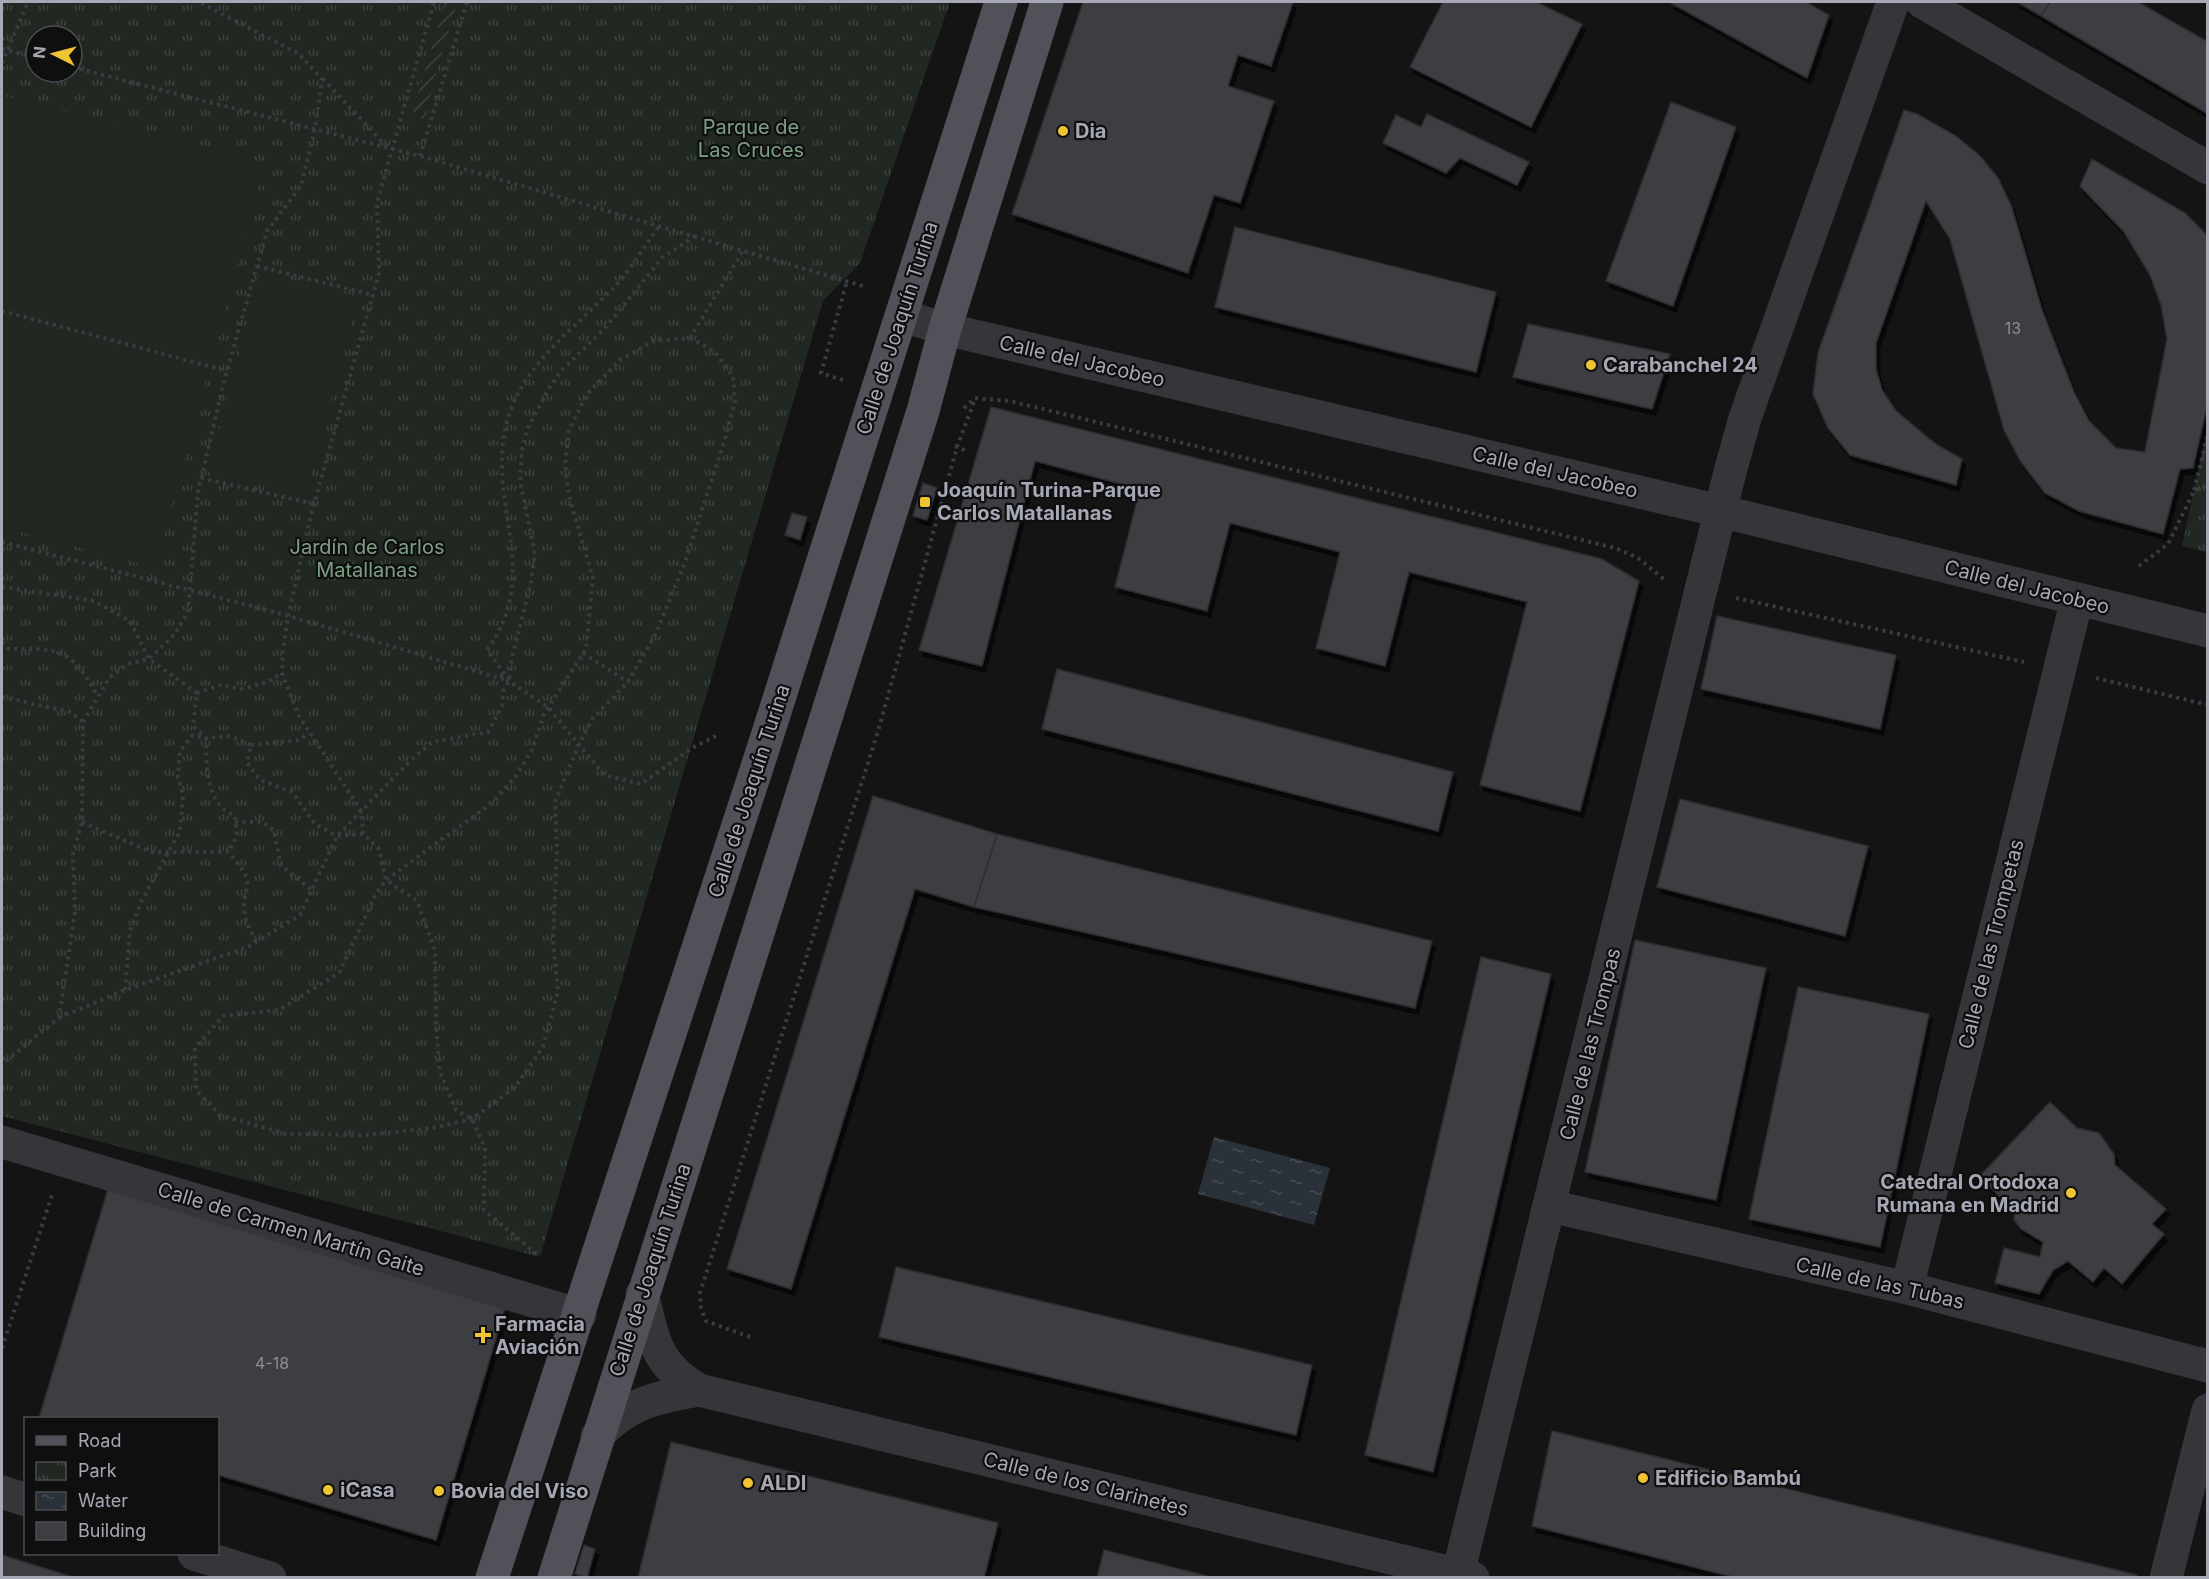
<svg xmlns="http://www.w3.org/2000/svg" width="2209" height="1579" font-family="Inter,sans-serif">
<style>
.park{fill:url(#park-tufts);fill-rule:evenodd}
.garden{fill:url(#garden-furrows)}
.pitch{fill:#202821}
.water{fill:url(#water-ripples)}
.building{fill:#3e3e42;stroke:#2e2e31;stroke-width:1.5;filter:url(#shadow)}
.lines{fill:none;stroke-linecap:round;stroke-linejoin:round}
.path{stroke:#3b3c41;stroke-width:4;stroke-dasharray:3 4.5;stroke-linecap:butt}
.minor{stroke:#35353a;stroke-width:33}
.major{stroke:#515259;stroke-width:33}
.poi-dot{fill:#efc332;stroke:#0f0f10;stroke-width:2}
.labels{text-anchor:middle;stroke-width:4.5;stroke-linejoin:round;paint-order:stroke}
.number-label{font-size:16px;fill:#8c8e98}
.park-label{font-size:20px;fill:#7da083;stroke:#0f0f10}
.poi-label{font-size:20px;font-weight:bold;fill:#a6a9b5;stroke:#0f0f10;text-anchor:start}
.street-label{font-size:20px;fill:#a6a9b5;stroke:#0f0f10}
</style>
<defs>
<pattern id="park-tufts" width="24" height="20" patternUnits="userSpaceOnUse" patternTransform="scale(1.5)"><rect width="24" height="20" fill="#202821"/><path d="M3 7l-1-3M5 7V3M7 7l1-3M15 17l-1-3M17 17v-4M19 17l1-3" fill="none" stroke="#3d443f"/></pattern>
<pattern id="garden-furrows" width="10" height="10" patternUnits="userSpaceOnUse" patternTransform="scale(1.5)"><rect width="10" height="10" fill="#202821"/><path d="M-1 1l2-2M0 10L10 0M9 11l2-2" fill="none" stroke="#3d443f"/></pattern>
<pattern id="water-ripples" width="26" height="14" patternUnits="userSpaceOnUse" patternTransform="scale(1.5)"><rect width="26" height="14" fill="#2a3139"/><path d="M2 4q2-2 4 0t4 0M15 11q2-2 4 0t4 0" fill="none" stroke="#464c53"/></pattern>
<filter id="shadow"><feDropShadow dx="3.5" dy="6" stdDeviation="0" flood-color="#0009"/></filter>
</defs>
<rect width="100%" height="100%" fill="#141415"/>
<!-- park -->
<path class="park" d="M2 2H950L860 263 823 301 540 1257 2 1116ZM36 36H72V72H36Z
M2207 430V552L2182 546Z"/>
<!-- garden -->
<path class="garden" d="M445 2H457L423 119 412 115Z"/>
<!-- pitch -->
<path class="pitch" d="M3 96 265 163 155 568 2 527Z
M260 273 359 297 305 497 208 472Z"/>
<!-- water -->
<path class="water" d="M1214 1137 1330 1168 1314 1225 1198 1194Z"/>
<!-- building -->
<path class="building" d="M1083 2H1293L1271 66 1238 55 1228 86 1274 101 1240 203 1214 195 1188 273 1012 214Z
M1443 2H1536L1582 24 1531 127 1410 67Z
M1669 2H1806L1829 15 1807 78Z
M2017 2H2050L2041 16Z
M2050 2H2138L2208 42V114L2041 16Z
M1671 102 1736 127 1673 306 1606 281Z
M1904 110 1917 114 1956 136 1980 156 1998 178 2011 205 2042 310 2074 392 2089 421 2116 448 2145 452 2167 339 2161 305 2150 275 2124 232 2080 186 2092 159 2185 213 2208 236V401L2193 468 2180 469 2163 534 2079 511 2045 493 2021 462 2004 430 1950 239 1926 201 1876 343V369L1882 390 1896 411 1937 445 1962 459 1956 485 1850 455 1828 428 1813 394 1818 353Z
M1427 114 1529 162 1517 185 1460 158 1446 173 1383 143 1396 115 1421 127Z
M1235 227 1496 292 1476 372 1215 307Z
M1528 324 1670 354 1652 409 1513 377Z
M991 407 1602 559 1639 581 1580 811 1480 785 1527 602 1409 572 1385 666 1316 648 1340 552 1230 523 1207 611 1115 587 1140 489 1035 461 982 666 919 650Z
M923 483 937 488 927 520 913 516Z
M792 513 807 517 800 540 785 535Z
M1717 616 1896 655 1880 729 1701 689Z
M1057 669 1453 772 1438 831 1042 729Z
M873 796 997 834 974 907 915 889 791 1289 727 1269Z
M1680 799 1868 846 1845 936 1657 887Z
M997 834 1432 941 1415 1008 974 907Z
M1635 940 1766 968 1716 1200 1585 1172Z
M1481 957 1551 974 1433 1472 1365 1455Z
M1798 987 1929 1014 1880 1247 1749 1219Z
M2050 1102 2077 1128 2099 1133 2114 1154 2115 1165 2166 1209 2152 1224 2164 1234 2122 1284 2104 1268 2093 1282 2068 1261 2053 1270 2039 1294 1995 1283 2004 1248 2040 1257 2043 1242 2021 1229 2014 1220 2015 1211 1979 1177Z
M108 1189 505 1308 436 1540 218 1475V1418H39Z
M896 1267 1312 1365 1296 1435 879 1337Z
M1552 1431 2137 1575 2136 1578H1737L1532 1526Z
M671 1442 998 1523 984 1578H638Z
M584 1545 595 1549 587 1578 575 1574Z
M1104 1550 1215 1578H1097Z
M2 1555 76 1578H2Z"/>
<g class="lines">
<!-- path -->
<path class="path" d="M2 49 36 58
M2 63 28 2
M72 67 420 156 863 286
M323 79 390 150
M420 156 467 2
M257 266 373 295
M2 311 227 371
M690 338 714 351 733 376 735 401 725 439 685 562 656 633 628 682 593 718 578 746 555 802 557 850 553 941 558 991 543 1047 515 1087 472 1119 433 1128 363 1135 286 1134 220 1115 196 1090 195 1048 223 1016 279 1010 339 973 376 894 386 880 492 803 515 777 532 750 544 714 586 649 593 578 569 496 565 464 569 430 587 394 620 360 654 341Z
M690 338 744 249
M843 380 821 373 847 281
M964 408 975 398 1010 401 1615 548 1638 558 1666 581
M955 446 969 452
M201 478 314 504
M2194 490 2208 434
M2 542 282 614 509 681
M2139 566 2168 544 2194 491 2208 485
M2 587 94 601 130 621 149 659 197 693 193 726 206 738 230 736 251 745 247 763 260 780 292 792 315 824 337 836 363 834 379 849 386 880 417 901 435 950 436 1025 440 1072 456 1110 472 1119 485 1148 484 1210 540 1257
M1736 598 2024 662
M2 642 9 649C62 648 72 650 98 697
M583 653 628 682
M500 675 548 707 604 775 641 784 692 748 716 736
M2096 678 2208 705
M509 680 487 650C544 571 485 504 507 421 523 362 580 325 620 281 634 264 646 244 659 226
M197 693 221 685 241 689 267 682 282 673
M2 697 71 712 83 722 82 822 73 853 75 912 59 1018 2 1064
M83 722 110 677 128 664 149 659 174 635 188 612 198 492 224 381 267 231 301 186 315 128 322 79 299 54 199 2
M251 745 300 740 309 733
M82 822 151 852H228C264 890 237 885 246 920 248 927 253 935 256 942
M235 822H263L274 831 281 866 312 890
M363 834 361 811 299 716 282 673 283 650 288 616 312 511 379 273 377 203 434 2
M125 990 130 931 141 902 180 831 183 795 178 777 180 751 192 736 206 738C207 767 204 802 235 816L237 836 228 852
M59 1018 125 990 248 947 300 915 337 836 409 762 432 742 488 732 502 706 503 691 509 681 512 657 531 583 535 554 520 480 522 450 528 428 549 388 562 370 607 326 662 258 695 236
M750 1337 706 1321 701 1308 700 1293 879 728 957 447 975 399
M2 1348 52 1195"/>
<!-- minor -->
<path class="minor" d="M1922 2 2208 168
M903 316 945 329 1720 511 2208 631
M2 1142 580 1315
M1550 1206 1907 1288 2208 1366
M1907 1288 2077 599
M642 1294C655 1342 654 1363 699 1390L1473 1578
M597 1436C629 1402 656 1398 699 1390
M2 1492 26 1500
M194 1554 270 1578
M1457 1578 1730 472 1745 418 1893 2
M2166 1578 2208 1410"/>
<!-- major -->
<path class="major" d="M492 1578 763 749 1001 2
M554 1578 923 411 945 329 1047 2"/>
</g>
<!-- markers -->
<g class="poi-dot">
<circle cx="1063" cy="131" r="6"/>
<circle cx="1591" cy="365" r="6"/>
<rect x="919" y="496" width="12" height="12" rx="3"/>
<circle cx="2071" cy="1193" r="6"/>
<path d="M480 1326h6v6h6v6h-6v6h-6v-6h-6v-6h6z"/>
<circle cx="1643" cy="1478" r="6"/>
<circle cx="748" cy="1483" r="6"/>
<circle cx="328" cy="1490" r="6"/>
<circle cx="439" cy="1491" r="6"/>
</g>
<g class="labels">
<!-- number labels -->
<g class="number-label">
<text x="2013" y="334">13</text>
<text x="272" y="1369">4-18</text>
</g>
<!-- park labels -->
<g class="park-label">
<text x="751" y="134">Parque de<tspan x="751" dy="23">Las Cruces</tspan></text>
<text x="367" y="554">Jardín de Carlos<tspan x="367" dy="23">Matallanas</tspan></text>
</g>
<!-- poi labels -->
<g class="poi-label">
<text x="1075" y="138">Dia</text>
<text x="1603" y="372">Carabanchel 24</text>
<text x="937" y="497">Joaquín Turina-Parque<tspan x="937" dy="23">Carlos Matallanas</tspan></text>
<text x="2059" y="1189" text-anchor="end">Catedral Ortodoxa<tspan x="2059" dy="23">Rumana en Madrid</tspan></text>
<text x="495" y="1331">Farmacia<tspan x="495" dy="23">Aviación</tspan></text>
<text x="1655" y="1485">Edificio Bambú</text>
<text x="760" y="1490">ALDI</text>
<text x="340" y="1497">iCasa</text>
<text x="451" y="1498">Bovia del Viso</text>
</g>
<!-- street labels -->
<g class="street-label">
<text transform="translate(897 328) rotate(-72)" y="7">Calle de Joaquín Turina</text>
<text transform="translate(1082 361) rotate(13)" y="7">Calle del Jacobeo</text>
<text transform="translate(1555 472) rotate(13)" y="7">Calle del Jacobeo</text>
<text transform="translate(2027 587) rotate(14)" y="7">Calle del Jacobeo</text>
<text transform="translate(749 791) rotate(-72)" y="7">Calle de Joaquín Turina</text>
<text transform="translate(1991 944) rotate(-76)" y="7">Calle de las Trompetas</text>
<text transform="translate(1590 1044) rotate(-76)" y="7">Calle de las Trompas</text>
<text transform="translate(291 1229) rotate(17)" y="7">Calle de Carmen Martín Gaite</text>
<text transform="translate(650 1270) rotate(-72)" y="7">Calle de Joaquín Turina</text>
<text transform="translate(1880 1283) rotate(13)" y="7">Calle de las Tubas</text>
<text transform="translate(1086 1484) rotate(14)" y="7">Calle de los Clarinetes</text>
</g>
</g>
<!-- border -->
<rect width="2209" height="1579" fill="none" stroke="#a6a9b5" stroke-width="6"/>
<!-- legend -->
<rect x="24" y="1417" width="195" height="138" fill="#0f0f10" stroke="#4b4d52" stroke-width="1.5"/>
<rect x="36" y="1436" width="30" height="9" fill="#515259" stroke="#4b4d52" stroke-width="1.5"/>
<text x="78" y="1447" font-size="18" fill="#a6a9b5">Road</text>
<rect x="36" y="1462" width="30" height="18" fill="url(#park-tufts)" stroke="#4b4d52" stroke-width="1.5"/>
<text x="78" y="1477" font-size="18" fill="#a6a9b5">Park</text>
<rect x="36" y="1492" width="30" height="18" fill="url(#water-ripples)" stroke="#4b4d52" stroke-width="1.5"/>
<text x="78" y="1507" font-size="18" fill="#a6a9b5">Water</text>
<rect x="36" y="1522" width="30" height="18" fill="#3e3e42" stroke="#4b4d52" stroke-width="1.5"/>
<text x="78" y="1537" font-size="18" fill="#a6a9b5">Building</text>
<!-- north arrow -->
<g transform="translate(54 54) rotate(276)"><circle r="28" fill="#0f0f10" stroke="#4b4d52" stroke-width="1.5"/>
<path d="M0-4.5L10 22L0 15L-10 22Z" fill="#efc332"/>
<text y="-9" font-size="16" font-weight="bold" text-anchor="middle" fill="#a6a9b5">N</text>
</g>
</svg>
